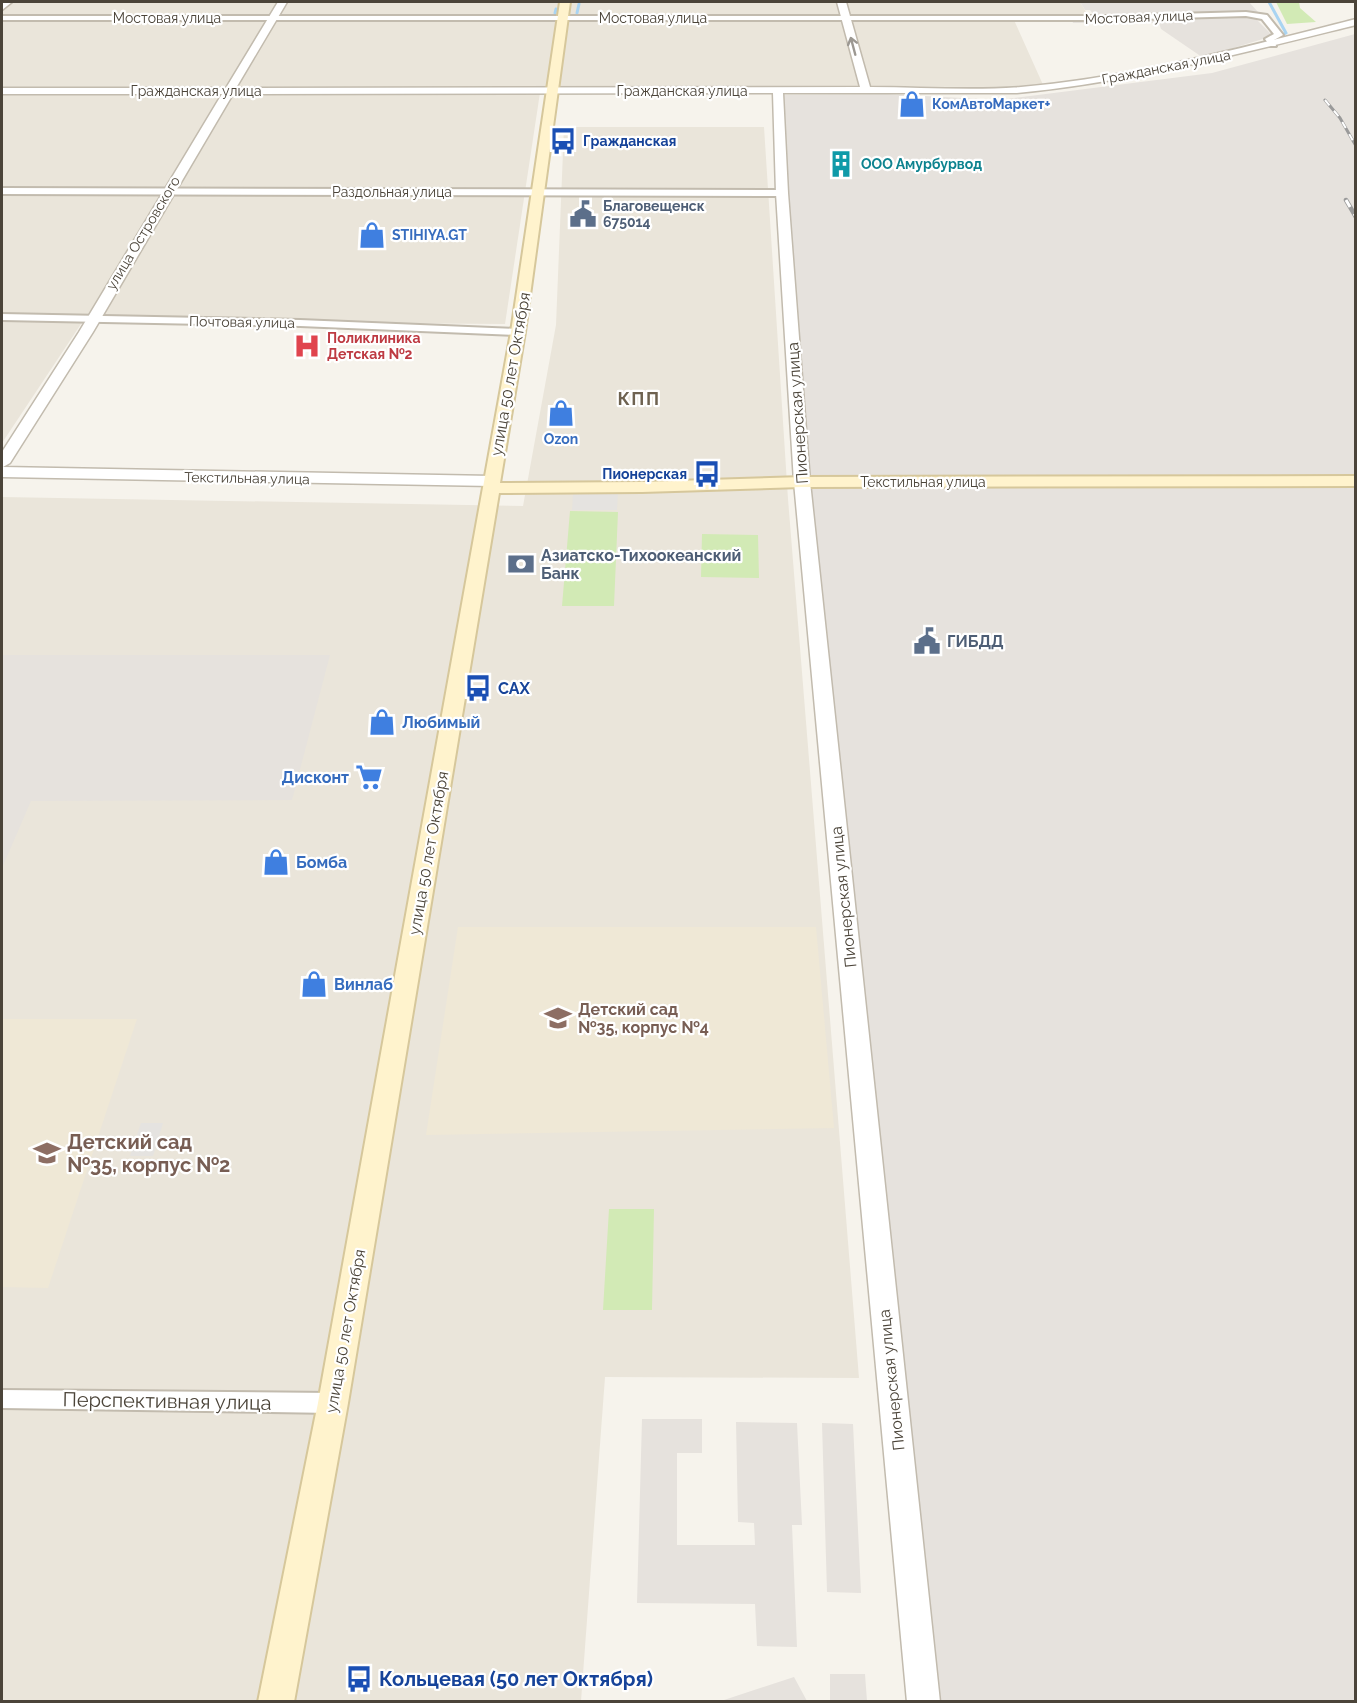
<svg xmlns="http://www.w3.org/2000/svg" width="1357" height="1703" font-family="Raleway,sans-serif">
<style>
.residential{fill:#eae5da}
.industrial{fill:#e6e2dd}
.education{fill:#efe8d6}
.green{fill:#d2eab5}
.parking{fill:#e5e3e0}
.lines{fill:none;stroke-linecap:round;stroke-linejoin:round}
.stream{stroke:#a9d4f2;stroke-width:3}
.minor-casing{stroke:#c2bbae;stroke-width:4}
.tertiary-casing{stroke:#c2bbae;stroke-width:3}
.secondary-casing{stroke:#d6c79b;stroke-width:4}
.minor{fill:#fff;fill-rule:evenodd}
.tertiary{fill:#fff;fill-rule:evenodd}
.secondary{fill:#fff3cd;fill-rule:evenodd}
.rail-far1-casing{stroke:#9a9a9a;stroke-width:3}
.rail-casing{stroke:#9a9a9a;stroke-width:4.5}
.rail-far1{stroke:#fff;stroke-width:2;stroke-dasharray:7;stroke-linecap:butt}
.rail{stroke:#fff;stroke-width:3;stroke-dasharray:8;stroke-linecap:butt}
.oneway{stroke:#9c9892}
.labels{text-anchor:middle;stroke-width:4.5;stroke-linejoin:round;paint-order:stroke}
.far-street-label{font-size:14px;fill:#4b4439;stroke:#fff}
.far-shop-label{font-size:14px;font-weight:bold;fill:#366cbe;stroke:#fff;text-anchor:start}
.far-transit-label{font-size:14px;font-weight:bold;fill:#164399;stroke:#fff;text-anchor:start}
.far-culture-label{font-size:14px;font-weight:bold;fill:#0d838f;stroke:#fff;text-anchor:start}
.far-service-label{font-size:14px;font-weight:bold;fill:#4e5e75;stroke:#fff;text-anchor:start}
.far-health-label{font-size:14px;font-weight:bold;fill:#be3a42;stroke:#fff;text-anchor:start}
.street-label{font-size:16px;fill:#4b4439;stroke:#fff}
.service-label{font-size:16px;font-weight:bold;fill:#4e5e75;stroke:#fff;text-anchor:start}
.transit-label{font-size:16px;font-weight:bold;fill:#164399;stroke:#fff;text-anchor:start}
.shop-label{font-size:16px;font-weight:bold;fill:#366cbe;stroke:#fff;text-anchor:start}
.education-label{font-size:16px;font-weight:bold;fill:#785e54;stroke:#fff;text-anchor:start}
.far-district-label{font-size:18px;font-weight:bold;letter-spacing:1.5px;fill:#6e6250;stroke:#fff}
.near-education-label{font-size:20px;font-weight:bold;fill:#785e54;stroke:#fff;text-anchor:start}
.near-street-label{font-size:20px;fill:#4b4439;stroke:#fff}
.near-transit-label{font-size:20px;font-weight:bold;fill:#164399;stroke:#fff;text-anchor:start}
</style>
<rect width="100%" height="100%" fill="#f6f3ec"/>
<!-- residential -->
<path class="residential" d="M2 2H1080L1091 20H1014L1044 87 541 86 505 324 83 321 2 443Z
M564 127H764L788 499 859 1378 605 1377 581 1701 2 1702V497L523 506 556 325Z"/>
<!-- industrial -->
<path class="industrial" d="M1080 2H1249L1258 12 1093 14 1090 10H1085Z
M1168 18H1255L1273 36 1210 55H1199L1161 29 1159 23H1073L1072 20Z
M1355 34V1701H922L786 242 784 95 887 94 999 100 1212 73Z
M2 655H330L292 800 31 801 2 868Z
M642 1419H702V1453H677V1545H755L754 1523 738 1522 736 1422 797 1423 802 1525H792L797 1647 757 1646 755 1604 637 1603Z
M822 1423 853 1424 861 1593 827 1592Z
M830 1674H865L867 1701H830Z
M794 1677 807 1701H721Z"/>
<!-- education -->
<path class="education" d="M458 927H816L834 1128 426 1135Z
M2 1019H137L48 1288 2 1287Z"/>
<!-- green -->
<path class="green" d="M1276 2H1299L1300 8 1316 22 1287 24Z
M570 511 618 512 614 606H562Z
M702 534 758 535 759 578 701 577Z
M609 1209H654L652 1310H603Z"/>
<!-- parking -->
<path class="parking" d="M573 494H618L617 510H572Z
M141 1123H163L153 1156H130Z"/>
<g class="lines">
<!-- stream -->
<path class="stream" d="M1269 2 1286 33 1276 38
M555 13 556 9
M577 13 579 4"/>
<defs>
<path id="minor" d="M1246 12 1267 15 1283 35 1274 40 1276 46H1270L1265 39 1274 34 1262 19 1246 16 1106 20H2V16H1106Z
M2 188 782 190 787 193 782 196 2 194Z
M2 314 300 320 518 329 523 332 518 335 300 326 2 320Z
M2 1390 333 1393 341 1396 344 1403 341 1410 333 1413 2 1408Z"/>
<path id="tertiary" d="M2 2H12L2 10Z
M278 2H287L236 88 860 87 837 2H846L870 87C920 87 971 91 1021 87 1135 77 1245 47 1356 19V25C1243 53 1132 82 1017 93H783L788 193 810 482 940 1702H907L794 482 776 193 773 93 233 94 93 332 10 463 3 467 492 476 500 481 492 486 2 477V452L79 332 222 94H2V88H226Z"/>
<path id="secondary" d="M560 2H570L525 332 500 483 642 482 802 477 1356 476V486L802 487 642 492 499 493 348 1403 294 1702H258L318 1403 511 332Z"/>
</defs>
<!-- minor casing -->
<use href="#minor" class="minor-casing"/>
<!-- tertiary casing -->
<use href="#tertiary" class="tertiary-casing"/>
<!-- secondary casing -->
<use href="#secondary" class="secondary-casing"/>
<!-- minor -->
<use href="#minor" class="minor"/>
<!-- tertiary -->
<use href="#tertiary" class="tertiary"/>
<!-- secondary -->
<use href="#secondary" class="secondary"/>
<defs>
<path id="rail-far1" d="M1325 100 1340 118 1356 146"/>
<path id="rail" d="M1346 200 1356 217"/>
</defs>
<!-- rail-far1 casing -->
<use href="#rail-far1" class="rail-far1-casing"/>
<!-- rail casing -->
<use href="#rail" class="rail-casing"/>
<!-- rail-far1 -->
<use href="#rail-far1" class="rail-far1"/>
<!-- rail -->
<use href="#rail" class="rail"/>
</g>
<!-- one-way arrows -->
<defs><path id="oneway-shaft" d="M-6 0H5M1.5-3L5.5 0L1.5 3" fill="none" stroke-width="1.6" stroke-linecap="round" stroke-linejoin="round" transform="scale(1.5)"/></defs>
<use class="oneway" href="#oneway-shaft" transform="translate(853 46) rotate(-105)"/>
<!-- icons -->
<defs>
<symbol id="shop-bare" viewBox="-9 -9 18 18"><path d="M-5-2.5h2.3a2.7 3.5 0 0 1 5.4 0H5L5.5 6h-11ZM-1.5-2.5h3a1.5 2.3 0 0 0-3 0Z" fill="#3f7fe0" stroke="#fff" stroke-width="2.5" paint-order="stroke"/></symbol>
<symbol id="bus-bare" viewBox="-9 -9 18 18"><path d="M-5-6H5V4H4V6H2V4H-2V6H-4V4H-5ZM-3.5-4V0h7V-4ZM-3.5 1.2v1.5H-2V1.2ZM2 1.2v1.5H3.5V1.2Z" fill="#1a4fb4" stroke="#fff" stroke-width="2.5" paint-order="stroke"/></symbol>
<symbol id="building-bare" viewBox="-9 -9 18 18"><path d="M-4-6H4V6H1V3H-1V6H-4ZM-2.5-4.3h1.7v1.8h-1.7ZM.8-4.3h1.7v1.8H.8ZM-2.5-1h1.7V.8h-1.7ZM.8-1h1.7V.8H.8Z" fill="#0f9aa8" stroke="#fff" stroke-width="2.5" paint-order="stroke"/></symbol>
<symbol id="civic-bare" viewBox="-9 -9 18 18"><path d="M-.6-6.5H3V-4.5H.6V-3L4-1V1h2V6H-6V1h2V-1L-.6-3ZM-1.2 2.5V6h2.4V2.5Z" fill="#5c6f8a" stroke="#fff" stroke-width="2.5" paint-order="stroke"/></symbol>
<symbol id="hospital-bare" viewBox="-9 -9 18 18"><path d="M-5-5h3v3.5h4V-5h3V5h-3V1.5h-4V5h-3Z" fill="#e0444e" stroke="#fff" stroke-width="2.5" paint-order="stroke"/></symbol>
<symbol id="bank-bare" viewBox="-9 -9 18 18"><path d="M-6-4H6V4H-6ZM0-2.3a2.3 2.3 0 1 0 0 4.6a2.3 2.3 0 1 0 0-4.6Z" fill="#5c6f8a" stroke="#fff" stroke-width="2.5" paint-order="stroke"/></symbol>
<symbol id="supermarket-bare" viewBox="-9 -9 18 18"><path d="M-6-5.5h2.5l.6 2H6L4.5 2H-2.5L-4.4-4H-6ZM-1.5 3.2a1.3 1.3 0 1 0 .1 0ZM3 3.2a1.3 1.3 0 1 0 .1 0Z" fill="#3f7fe0" stroke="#fff" stroke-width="2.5" paint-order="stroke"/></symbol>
<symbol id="school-bare" viewBox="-9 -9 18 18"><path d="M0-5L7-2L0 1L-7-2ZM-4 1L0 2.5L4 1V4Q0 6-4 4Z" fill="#8d6e63" stroke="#fff" stroke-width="2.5" paint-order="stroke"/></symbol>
</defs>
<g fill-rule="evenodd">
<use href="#shop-bare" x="893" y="85" width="38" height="38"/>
<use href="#bus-bare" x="544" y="122" width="38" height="38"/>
<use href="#building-bare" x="822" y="145" width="38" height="38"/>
<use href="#civic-bare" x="564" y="195" width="38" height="38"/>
<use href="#shop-bare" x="353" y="216" width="38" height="38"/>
<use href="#hospital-bare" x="288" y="327" width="38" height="38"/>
<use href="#shop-bare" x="542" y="394" width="38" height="38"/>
<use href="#bus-bare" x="688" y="455" width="38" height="38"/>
<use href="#bank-bare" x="502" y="545" width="38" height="38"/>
<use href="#civic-bare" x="908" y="622" width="38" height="38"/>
<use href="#bus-bare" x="459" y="669" width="38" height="38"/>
<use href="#shop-bare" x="363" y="703" width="38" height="38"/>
<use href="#supermarket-bare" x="350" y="758" width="38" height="38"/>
<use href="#shop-bare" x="257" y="843" width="38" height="38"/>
<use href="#shop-bare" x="295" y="965" width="38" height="38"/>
<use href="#school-bare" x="539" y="999" width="38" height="38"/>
<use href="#school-bare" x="28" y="1134" width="38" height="38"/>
<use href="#bus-bare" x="340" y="1660" width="38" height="38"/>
</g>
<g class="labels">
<!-- far-street labels -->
<g class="far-street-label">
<text transform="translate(1139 17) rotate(-2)" y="5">Мостовая улица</text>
<text x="167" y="23">Мостовая улица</text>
<text x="653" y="23">Мостовая улица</text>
<text transform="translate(1166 67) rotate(-11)" y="5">Гражданская улица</text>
<text x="196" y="96">Гражданская улица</text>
<text x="682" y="96">Гражданская улица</text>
<text x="392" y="197">Раздольная улица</text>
<text transform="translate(143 233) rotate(-59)" y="5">улица Островского</text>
<text transform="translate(242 322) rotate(1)" y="5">Почтовая улица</text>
<text transform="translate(247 478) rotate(1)" y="5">Текстильная улица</text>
<text x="923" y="487">Текстильная улица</text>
</g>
<!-- far-shop labels -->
<g class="far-shop-label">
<text x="932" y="109">КомАвтоМаркет+</text>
<text x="392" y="240">STIHIYA.GT</text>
<text x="561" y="444" text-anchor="middle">Ozon</text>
</g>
<!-- far-transit labels -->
<g class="far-transit-label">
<text x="583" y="146">Гражданская</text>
<text x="687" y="479" text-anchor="end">Пионерская</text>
</g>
<!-- far-culture labels -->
<g class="far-culture-label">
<text x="861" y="169">ООО Амурбурвод</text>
</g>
<!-- far-service labels -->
<g class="far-service-label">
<text x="603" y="211">Благовещенск<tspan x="603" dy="16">675014</tspan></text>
</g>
<!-- far-health labels -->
<g class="far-health-label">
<text x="327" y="343">Поликлиника<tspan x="327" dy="16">Детская №2</tspan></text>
</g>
<!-- street labels -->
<g class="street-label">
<text transform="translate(510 374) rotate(-80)" y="6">улица 50 лет Октября</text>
<text transform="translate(797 413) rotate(-94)" y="6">Пионерская улица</text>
<text transform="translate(428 853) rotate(-80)" y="6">улица 50 лет Октября</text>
<text transform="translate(843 897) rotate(-96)" y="6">Пионерская улица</text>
<text transform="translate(345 1331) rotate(-80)" y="6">улица 50 лет Октября</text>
<text transform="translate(891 1380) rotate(-96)" y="6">Пионерская улица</text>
</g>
<!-- service labels -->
<g class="service-label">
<text x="541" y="561">Азиатско-Тихоокеанский<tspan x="541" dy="18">Банк</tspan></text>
<text x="947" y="647">ГИБДД</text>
</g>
<!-- transit labels -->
<g class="transit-label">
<text x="498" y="694">САХ</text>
</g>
<!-- shop labels -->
<g class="shop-label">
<text x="402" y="728">Любимый</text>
<text x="349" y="783" text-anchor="end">Дисконт</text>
<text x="296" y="868">Бомба</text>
<text x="334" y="990">Винлаб</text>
</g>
<!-- education labels -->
<g class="education-label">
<text x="578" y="1015">Детский сад<tspan x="578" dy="18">№35, корпус №4</tspan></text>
</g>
<!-- far-district labels -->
<g class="far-district-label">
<text x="639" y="405">КПП</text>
</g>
<!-- near-education labels -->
<g class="near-education-label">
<text x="67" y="1149">Детский сад<tspan x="67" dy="23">№35, корпус №2</tspan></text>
</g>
<!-- near-street labels -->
<g class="near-street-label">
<text transform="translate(167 1401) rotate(1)" y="7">Перспективная улица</text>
</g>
<!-- near-transit labels -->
<g class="near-transit-label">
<text x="379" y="1686">Кольцевая (50 лет Октября)</text>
</g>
</g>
<!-- border -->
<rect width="1357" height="1703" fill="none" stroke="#4b4439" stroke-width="6"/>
</svg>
